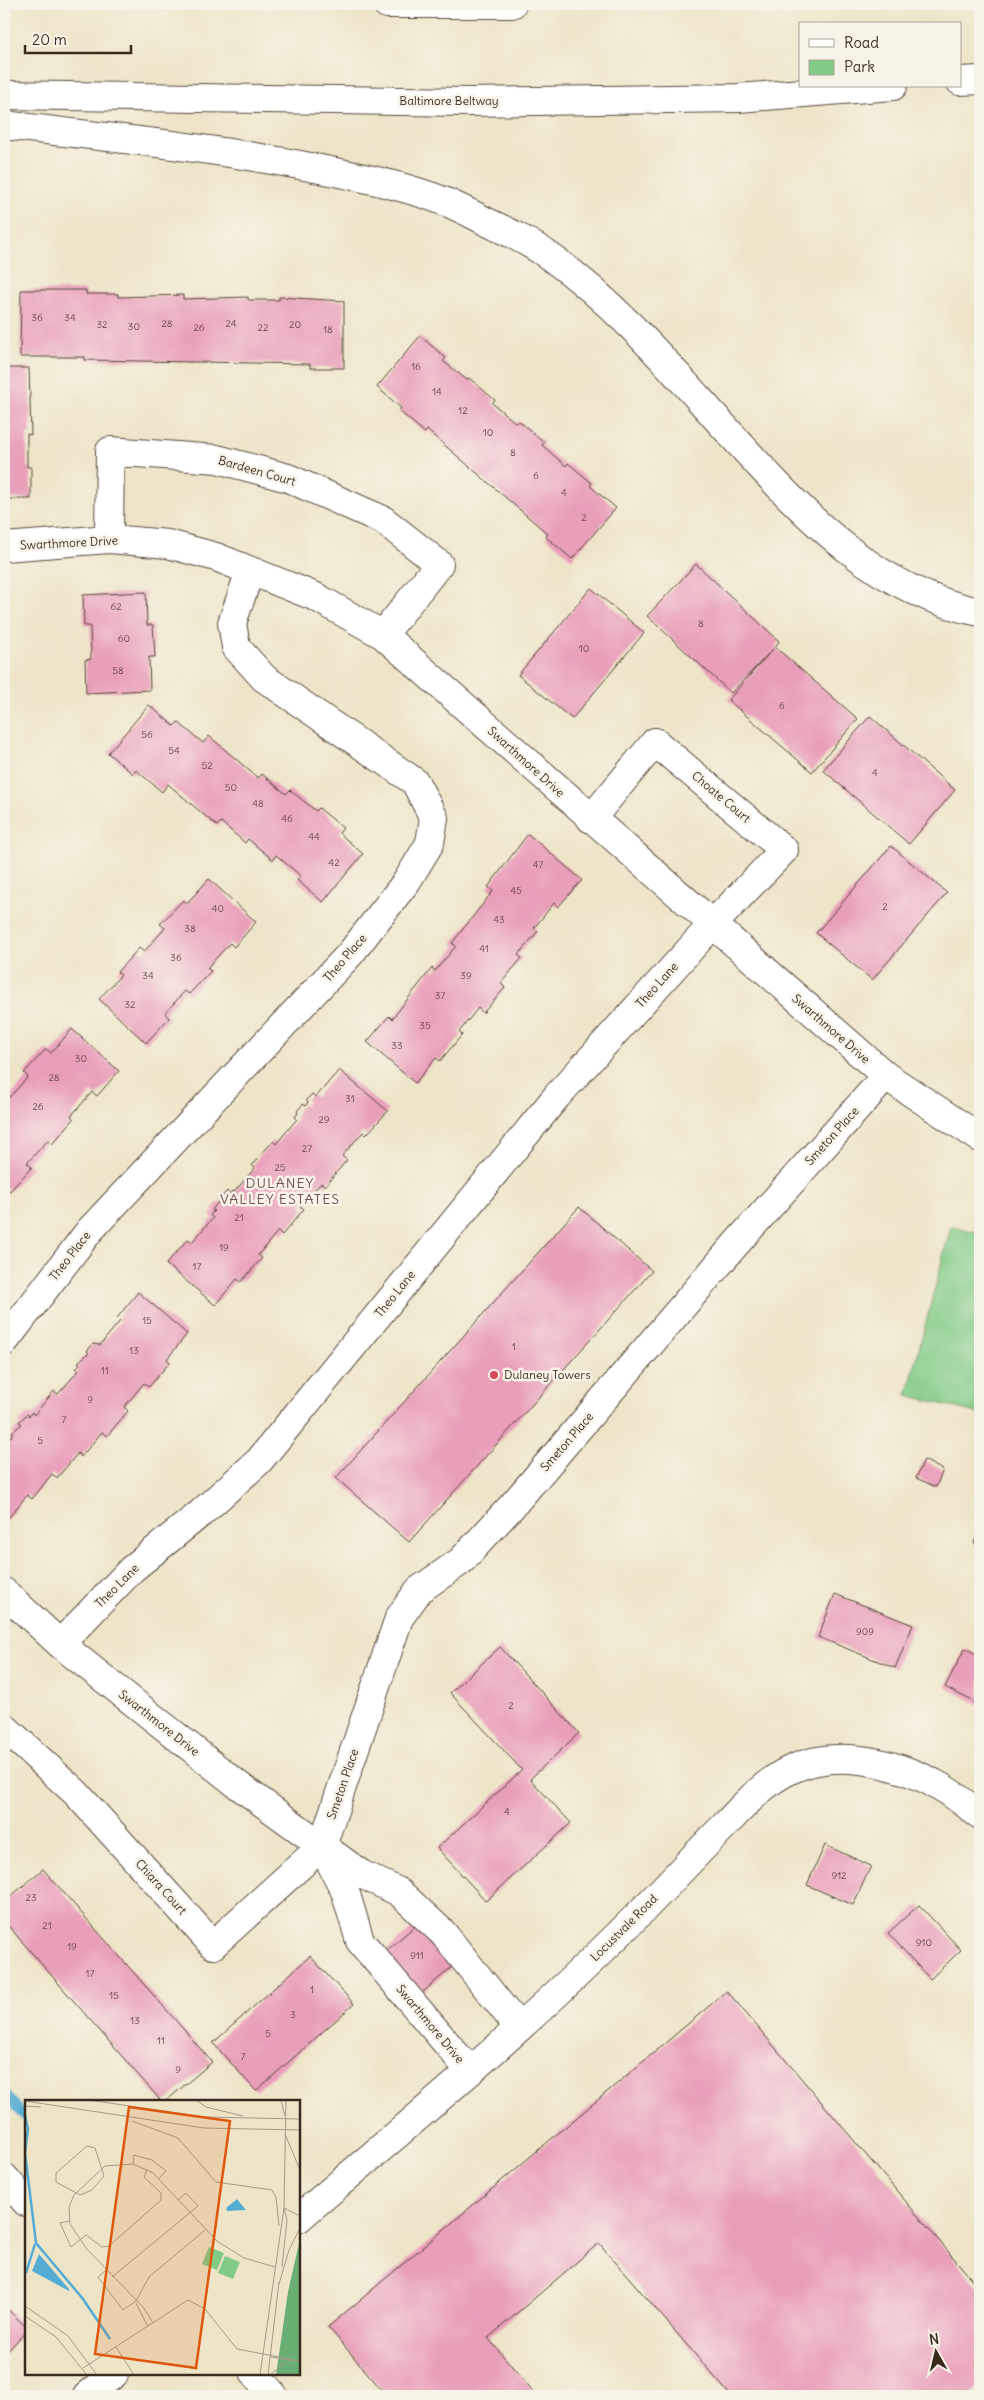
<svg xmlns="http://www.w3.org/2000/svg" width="984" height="2400" font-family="Delius,sans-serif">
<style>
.green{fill:#82cb87;stroke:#5e7a52}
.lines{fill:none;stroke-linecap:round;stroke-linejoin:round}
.stream{stroke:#55acd2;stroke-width:10}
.building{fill:#e99eba}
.minor-casing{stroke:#564638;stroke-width:30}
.highway-casing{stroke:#564638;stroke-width:30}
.minor{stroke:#fff;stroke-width:28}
.highway{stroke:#fff;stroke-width:28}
.poi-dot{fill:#d1495b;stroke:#f7f3e8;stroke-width:2}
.labels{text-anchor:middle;stroke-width:5;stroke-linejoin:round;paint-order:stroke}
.number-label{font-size:10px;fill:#664745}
.street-label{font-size:12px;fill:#3b2a1e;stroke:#f7f3e8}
.poi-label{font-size:12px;fill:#3b2a1e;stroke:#f7f3e8;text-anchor:start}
.neighbourhood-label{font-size:14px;letter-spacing:1px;fill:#785355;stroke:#f7f3e8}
.inset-river{fill:none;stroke:#55acd2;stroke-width:2.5}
.inset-road{fill:none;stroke:#a69a85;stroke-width:1}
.view{fill:#df570d;fill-opacity:0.15;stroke:#df570d;stroke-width:2.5}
.inset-edge{fill:none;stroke:#3b2a1e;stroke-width:2.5}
</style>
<rect width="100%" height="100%" fill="#f7f3e8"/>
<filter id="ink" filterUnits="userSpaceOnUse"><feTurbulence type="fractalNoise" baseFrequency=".02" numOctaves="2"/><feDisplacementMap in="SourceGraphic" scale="10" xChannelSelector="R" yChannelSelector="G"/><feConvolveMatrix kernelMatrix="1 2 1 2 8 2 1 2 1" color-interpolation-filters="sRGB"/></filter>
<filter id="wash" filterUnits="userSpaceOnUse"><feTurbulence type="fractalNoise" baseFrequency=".0096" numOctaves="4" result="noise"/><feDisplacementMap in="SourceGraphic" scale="20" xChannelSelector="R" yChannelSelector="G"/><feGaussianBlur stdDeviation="1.12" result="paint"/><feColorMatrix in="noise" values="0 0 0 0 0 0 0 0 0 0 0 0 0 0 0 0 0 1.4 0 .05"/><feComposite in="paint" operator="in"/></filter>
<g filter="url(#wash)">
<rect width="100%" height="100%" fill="#eee5c9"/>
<!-- green -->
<path class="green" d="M951 1226 980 1233V1414L907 1395Z"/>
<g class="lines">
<!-- stream -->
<path class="stream" d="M4 2093 26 2118"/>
</g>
<g id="blocks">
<!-- building -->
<path class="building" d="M21 290H86V294H118V297L183 295V299L248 297V300H279V297L344 301V368H310V364L85 360V357H20Z
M420 336 446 358 443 361 467 380 469 378 495 400 492 403 516 423 519 421 544 442 542 445 566 466 568 463 592 483 590 486 616 508 572 559 546 537 548 534 427 430 425 433 399 411 401 408 377 387Z
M4 368H29L31 435 27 434V467H31V499H4Z
M696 564 779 641 775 647 858 719 812 772 728 700 773 649 731 693 647 616Z
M591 588 644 633 572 719 518 675Z
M146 592 147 625H153L155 657H149L150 690 86 693 85 660 91 659 90 626H84L83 595Z
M149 705 174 726 178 722 203 743 209 736 258 778 262 774 286 794 290 790 316 811 319 808 343 828 339 833 363 854 323 902 297 880 301 876 276 855 273 860 248 839 245 843 221 822 217 826 168 784 162 792 136 770 133 774 108 753Z
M870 716 955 790 909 844 823 770Z
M528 834 582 880 558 907 554 903 534 928 538 931 518 955 522 958 501 983 505 988 483 1013 478 1008 459 1032 462 1035 440 1061 436 1058 415 1083 367 1042 389 1016 392 1019 432 968 435 971 456 946 452 943 493 891 488 887Z
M891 846 947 893 872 980 816 933Z
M209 879 256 922 234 947 230 943 207 968 211 971 189 994 185 991 165 1013 169 1018 146 1043 99 999 121 975 117 972 139 948 144 952 165 928 160 924 183 900 187 903Z
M72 1029 119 1071 97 1096 92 1092 71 1116 74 1119 52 1144 48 1140 27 1163 32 1167 10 1191 4 1186V1099L6 1101 28 1077 24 1073 46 1049 51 1053Z
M339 1070 388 1111 366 1135 363 1132 342 1156 347 1160 325 1186 321 1183 300 1206 304 1209 282 1235 278 1231 258 1255 262 1258 241 1282 237 1279 215 1305 166 1264 188 1239 192 1242 213 1218 210 1215 214 1211 212 1210 218 1202 220 1204 224 1200 221 1198 227 1191 230 1194 232 1191 234 1192 255 1168 252 1165 273 1141 276 1144 297 1119 295 1117 298 1113 297 1111 303 1104 305 1106 308 1102 306 1100 312 1094 316 1097Z
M579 1207 652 1271 409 1542 336 1478Z
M138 1292 187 1334 167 1359 170 1362 149 1387 144 1383 124 1407 128 1411 107 1436 102 1432 81 1457 78 1453 57 1478 52 1474 32 1499 27 1495 6 1521 4 1519V1434L11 1437 13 1433 12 1432 22 1424 19 1422 27 1414 29 1416 32 1412 34 1415 54 1391 58 1394 79 1370 76 1368 80 1364 78 1362 89 1353 87 1351 93 1344 100 1345 120 1321 117 1318Z
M924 1460 943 1470 936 1487 916 1478Z
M980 1528V1546L974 1543Z
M835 1594 913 1625 895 1668 818 1637Z
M500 1647 579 1733 530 1779 571 1823 486 1901 437 1848 522 1770 450 1693Z
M965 1648 980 1656V1705L945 1687Z
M825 1845 871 1866 853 1905 807 1885Z
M43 1869 212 2062 166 2101H161L4 1921V1902Z
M919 1905 961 1950 930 1979 888 1933Z
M416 1925 453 1966 422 1993 385 1952Z
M310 1956 354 2004 256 2091 213 2043Z
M727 1991 980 2289V2387L969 2396H731L599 2243 488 2338 537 2396H387L328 2327Z
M4 2306 26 2327V2331L4 2355Z"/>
</g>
</g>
<g filter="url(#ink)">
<use href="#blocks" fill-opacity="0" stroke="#564638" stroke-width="1"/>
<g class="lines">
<defs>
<path id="minor" d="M109 539 110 451 217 459 288 478 383 520 439 564 383 635
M4 547 109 539 168 544 216 557 316 597 383 635 886 1076 980 1138
M4 1342 90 1230 350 954 407 881 430 843 434 818 415 782 264 678 236 647 232 623 250 571
M4 1592 60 1644 238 1785 361 1874 399 1892 443 1933 519 2028
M60 1644 132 1569 201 1513 259 1461 557 1096 712 925 784 850 655 742 591 819
M4 1727 76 1793 213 1945 322 1846 399 1618 419 1590 461 1561 512 1506 735 1245 886 1076
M325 1852 345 1891 360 1941 470 2071
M4 2177 26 2202
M299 2218C411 2122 525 2028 629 1924 662 1891 694 1856 727 1823 745 1804 766 1781 790 1770 837 1747 898 1763 941 1787 955 1795 968 1806 980 1815
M255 2374 274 2396
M87 2396 114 2374"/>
<path id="highway" d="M387 4H512
M960 81 980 80
M4 95 469 102 738 98 893 86
M4 125C111 138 219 148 325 170 366 178 408 187 446 202 460 208 474 215 487 222 509 232 533 244 552 258 623 309 679 378 738 442 805 516 878 593 980 612"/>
</defs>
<!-- minor casing -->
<use href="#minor" class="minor-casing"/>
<!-- highway casing -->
<use href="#highway" class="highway-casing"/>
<!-- minor -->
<use href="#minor" class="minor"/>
<!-- highway -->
<use href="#highway" class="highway"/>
</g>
</g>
<!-- markers -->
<circle class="poi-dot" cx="494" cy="1375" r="5"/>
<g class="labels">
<!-- number labels -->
<g class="number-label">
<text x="37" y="321">36</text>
<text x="70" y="321">34</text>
<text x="167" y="327">28</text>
<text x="231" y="327">24</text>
<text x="102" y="328">32</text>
<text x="295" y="328">20</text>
<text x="134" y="330">30</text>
<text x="199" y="331">26</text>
<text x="263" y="331">22</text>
<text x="328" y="333">18</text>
<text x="416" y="370">16</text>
<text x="437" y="395">14</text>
<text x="463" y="414">12</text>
<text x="488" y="436">10</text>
<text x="513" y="456">8</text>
<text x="536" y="479">6</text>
<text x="564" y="496">4</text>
<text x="584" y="521">2</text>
<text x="116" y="610">62</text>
<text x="701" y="627">8</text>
<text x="124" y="642">60</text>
<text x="584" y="652">10</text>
<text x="118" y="674">58</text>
<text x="782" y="709">6</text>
<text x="147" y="738">56</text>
<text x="174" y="754">54</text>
<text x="207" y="769">52</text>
<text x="875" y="776">4</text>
<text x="231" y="791">50</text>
<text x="258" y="807">48</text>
<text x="287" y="822">46</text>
<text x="314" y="840">44</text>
<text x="334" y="866">42</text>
<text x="538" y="868">47</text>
<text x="516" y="894">45</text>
<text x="885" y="910">2</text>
<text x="218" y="912">40</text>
<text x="499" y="923">43</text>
<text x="190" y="932">38</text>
<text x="484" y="952">41</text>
<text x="176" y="961">36</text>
<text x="148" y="979">34</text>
<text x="466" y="979">39</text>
<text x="440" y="999">37</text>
<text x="130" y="1008">32</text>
<text x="425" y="1029">35</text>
<text x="397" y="1049">33</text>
<text x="81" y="1062">30</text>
<text x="54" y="1081">28</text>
<text x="350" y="1102">31</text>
<text x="38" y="1110">26</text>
<text x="324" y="1123">29</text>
<text x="307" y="1152">27</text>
<text x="280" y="1171">25</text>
<text x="239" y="1221">21</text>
<text x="224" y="1251">19</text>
<text x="197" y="1270">17</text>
<text x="147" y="1324">15</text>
<text x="514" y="1350">1</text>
<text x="134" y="1354">13</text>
<text x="105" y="1374">11</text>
<text x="90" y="1403">9</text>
<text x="64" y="1423">7</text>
<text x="40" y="1444">5</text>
<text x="865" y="1635">909</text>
<text x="511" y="1709">2</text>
<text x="507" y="1815">4</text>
<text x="839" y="1879">912</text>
<text x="31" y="1901">23</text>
<text x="47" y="1929">21</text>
<text x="924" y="1946">910</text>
<text x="72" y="1950">19</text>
<text x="417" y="1959">911</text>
<text x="90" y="1977">17</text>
<text x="312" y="1993">1</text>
<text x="114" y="1999">15</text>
<text x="293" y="2018">3</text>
<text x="135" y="2024">13</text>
<text x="268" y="2037">5</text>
<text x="161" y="2044">11</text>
<text x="243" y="2060">7</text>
<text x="178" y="2073">9</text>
</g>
<!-- street labels -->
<g class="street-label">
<text x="449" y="105">Baltimore Beltway</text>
<text transform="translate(257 471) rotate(16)" y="4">Bardeen Court</text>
<text transform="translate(69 543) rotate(-3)" y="4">Swarthmore Drive</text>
<text transform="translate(526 762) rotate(42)" y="4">Swarthmore Drive</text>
<text transform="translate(721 797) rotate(40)" y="4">Choate Court</text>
<text transform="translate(345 958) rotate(-49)" y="4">Theo Place</text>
<text transform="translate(657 985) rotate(-48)" y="4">Theo Lane</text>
<text transform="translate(831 1029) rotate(41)" y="4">Swarthmore Drive</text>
<text transform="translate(832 1136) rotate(-48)" y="4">Smeton Place</text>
<text transform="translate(70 1256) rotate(-52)" y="4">Theo Place</text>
<text transform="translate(395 1294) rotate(-51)" y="4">Theo Lane</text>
<text transform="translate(567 1442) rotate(-49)" y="4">Smeton Place</text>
<text transform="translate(117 1586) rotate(-45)" y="4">Theo Lane</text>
<text transform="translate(159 1723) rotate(38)" y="4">Swarthmore Drive</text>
<text transform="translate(343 1784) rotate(-71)" y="4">Smeton Place</text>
<text transform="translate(161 1887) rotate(48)" y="4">Chiara Court</text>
<text transform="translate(624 1928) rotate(-45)" y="4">Locustvale Road</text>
<text transform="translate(430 2024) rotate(50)" y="4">Swarthmore Drive</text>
</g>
<!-- poi labels -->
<g class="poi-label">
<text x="504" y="1379">Dulaney Towers</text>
</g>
<!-- neighbourhood labels -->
<g class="neighbourhood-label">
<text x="280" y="1188">DULANEY<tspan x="280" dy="16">VALLEY ESTATES</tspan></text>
</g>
</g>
<!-- overview -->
<g transform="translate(25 2100)">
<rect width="275" height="275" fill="#eee5c9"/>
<path d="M184 147 199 153 192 170 177 164ZM200 156 215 162 208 179 193 173Z" fill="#82cb87"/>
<path d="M275 139V275H251L263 192Z" fill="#69af74"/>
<path d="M212 99 221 110 202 111 201 108ZM14 154 44 189V191L7 171Z" fill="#55acd2"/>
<path class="inset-river" d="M0 15 3 29 0 52M0 53 11 143 58 199 85 239M1 173 10 144"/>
<path class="inset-road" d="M64 0 180 17 275 19M171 0 181 7 218 16M256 0 260 16M0 1 179 28 275 30M0 6 16 7M107 21 153 38 191 82 247 90 251 97 254 126M260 34 275 70M62 46 70 48 79 76 67 90 55 95 31 82V73ZM108 64 109 55 127 60 141 71 134 78M259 108 275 116M45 121 35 123 46 147 61 135 77 147 84 146 136 100V93L119 77 122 69M257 167 262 120 259 108 261 0M81 170 73 177 98 210 111 201 124 177 180 130M87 177 173 106 161 93 153 100M254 184 264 150 275 128M111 203 123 227M0 206 43 236 72 275M0 216 31 237 62 275M128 223 118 207 61 148 45 124 44 107 49 95 80 66 108 64 128 73 192 141 219 158 250 167M91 247 109 275M246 257 270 261M58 268 163 200 180 209 212 249 275 261M235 275 259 108M243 275 254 182M245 275 261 262"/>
<path class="view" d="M104 7 205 21 171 268 70 254Z"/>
<rect width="275" height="275" class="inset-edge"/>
</g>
<!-- margin -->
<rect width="984" height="2400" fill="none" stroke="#f7f3e8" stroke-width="20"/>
<!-- legend -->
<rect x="799" y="22" width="162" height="65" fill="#f7f3e8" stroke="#aca397"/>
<rect x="809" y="39" width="25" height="8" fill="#ffffff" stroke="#aca397"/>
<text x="844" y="48" font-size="15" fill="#3b2a1e">Road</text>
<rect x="809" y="60" width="25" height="15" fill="#82cb87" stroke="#aca397"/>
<text x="844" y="72" font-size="15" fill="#3b2a1e">Park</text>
<!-- north arrow -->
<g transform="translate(936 2352) rotate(352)" stroke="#f7f3e8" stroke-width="4" paint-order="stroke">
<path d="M0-4L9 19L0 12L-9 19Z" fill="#3b2a1e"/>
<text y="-8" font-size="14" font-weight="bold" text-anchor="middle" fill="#3b2a1e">N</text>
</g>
<!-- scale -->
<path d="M25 45v8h106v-8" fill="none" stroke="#3b2a1e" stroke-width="2.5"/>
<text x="32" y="45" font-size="15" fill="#3b2a1e" stroke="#f7f3e8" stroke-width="4" paint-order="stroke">20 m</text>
</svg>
